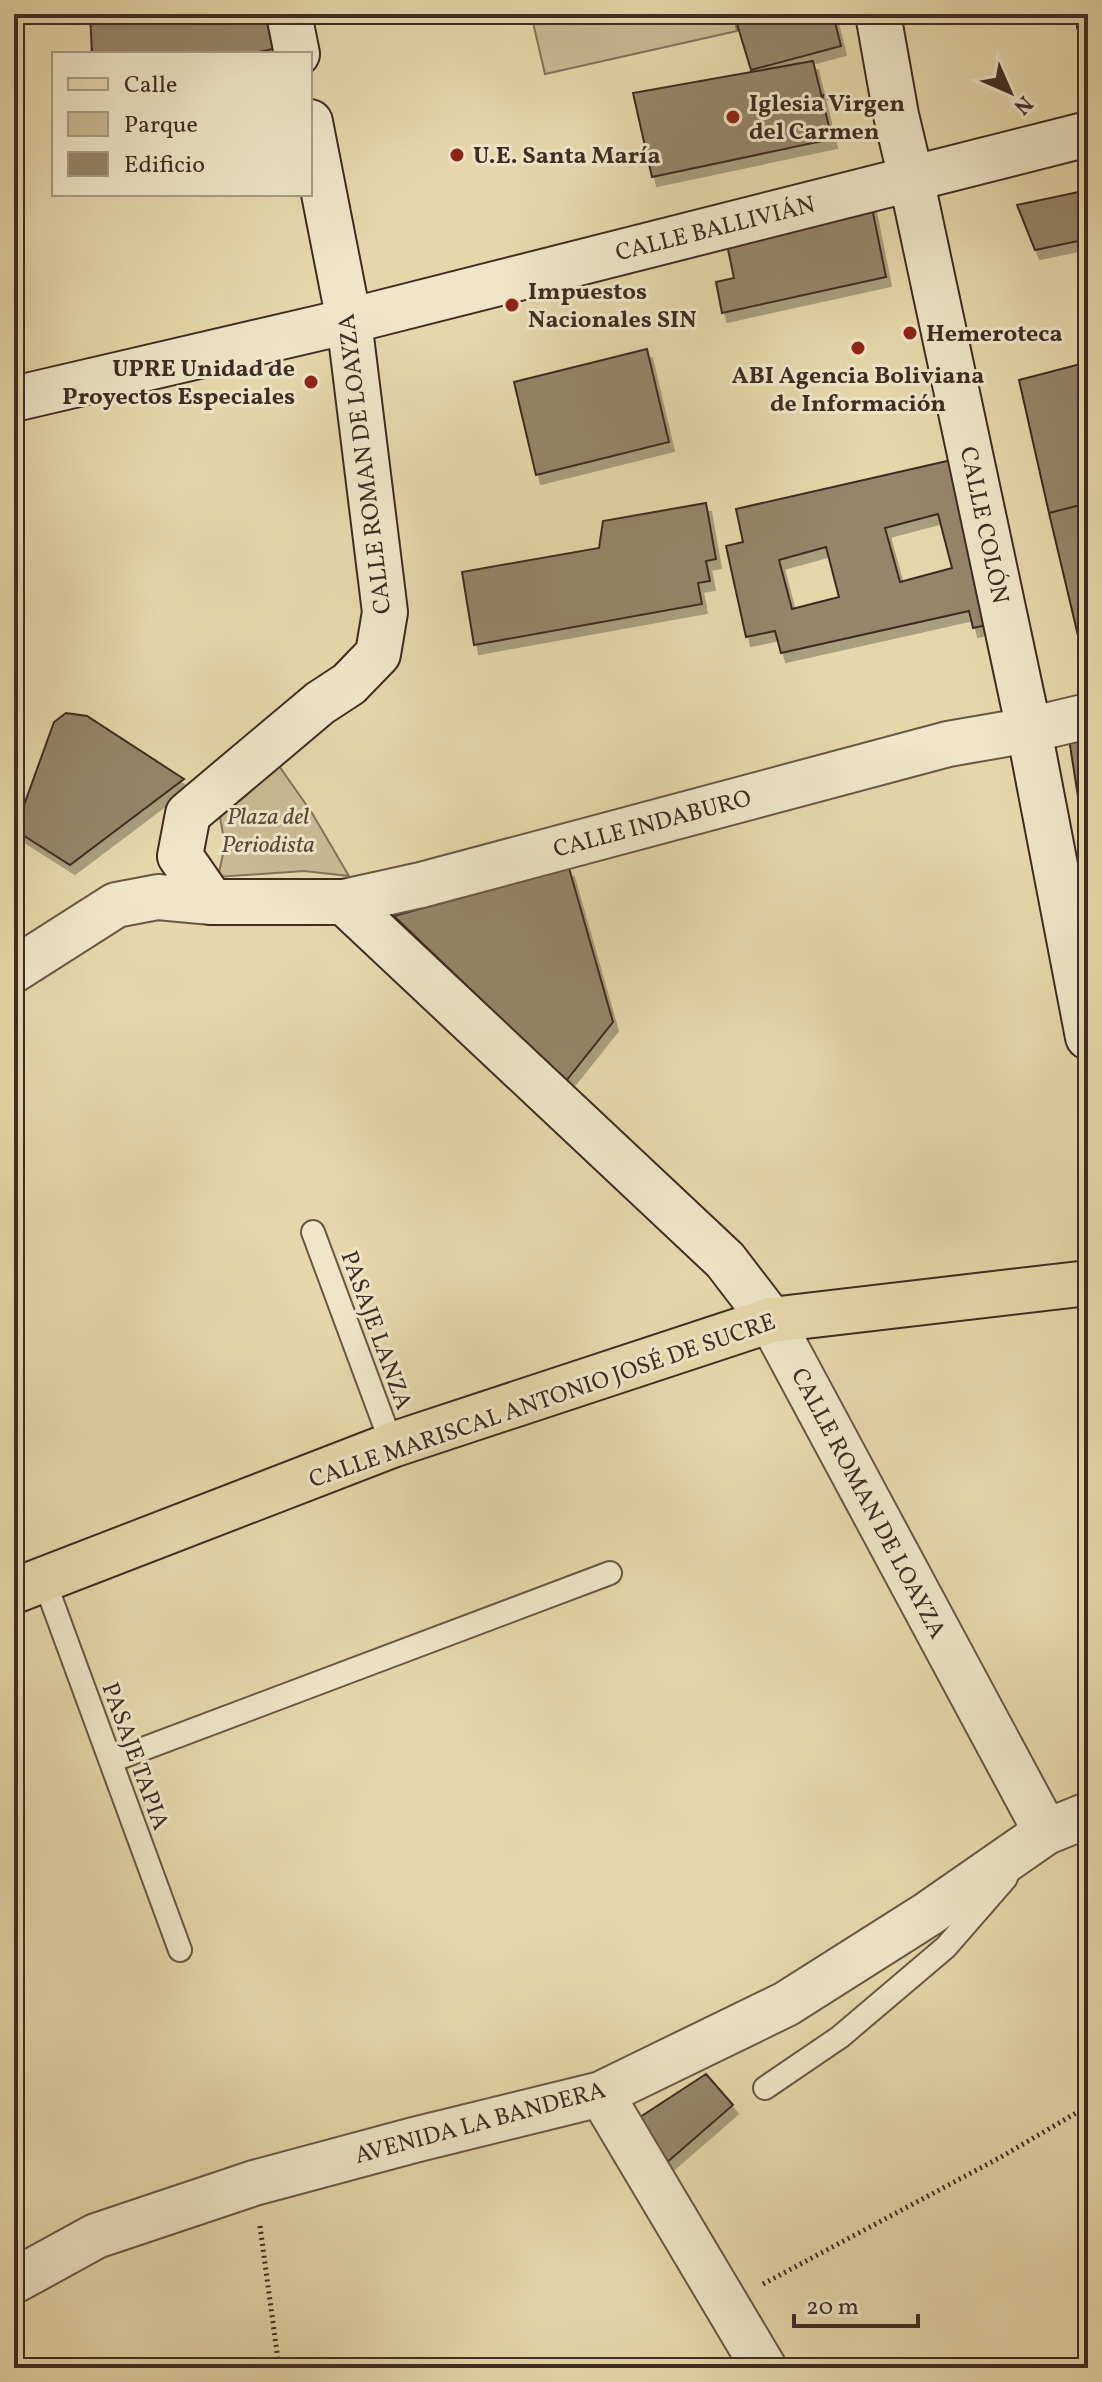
<svg xmlns="http://www.w3.org/2000/svg" width="1102" height="2382" font-family="Vollkorn,serif">
<style>
.green{fill:#caba93;stroke:#85735c;stroke-width:2}
.building{fill:#96856a;stroke:#402c24;stroke-width:2;fill-rule:evenodd;filter:url(#shadow)}
.lines{fill:none;stroke-linecap:round;stroke-linejoin:round}
.lane-casing{stroke:#6a5746;stroke-width:26}
.street-casing{stroke:#6a5746;stroke-width:48}
.secondary-casing{stroke:#402c24;stroke-width:48}
.primary-casing{stroke:#402c24;stroke-width:48}
.path{stroke:#402c24;stroke-width:5;stroke-dasharray:2 4;stroke-linecap:butt}
.lane{stroke:#efe5c8;stroke-width:22}
.street{stroke:#efe5c8;stroke-width:44}
.secondary{stroke:#efe5c8;stroke-width:44}
.primary{stroke:#e6d7aa;stroke-width:44}
.poi-dot{fill:#8f2418;stroke:#efe5c8;stroke-width:3}
.labels{text-anchor:middle;stroke-width:6;stroke-linejoin:round;paint-order:stroke}
.poi-label{font-size:24px;font-weight:bold;fill:#402c24;stroke:#efe5c8;text-anchor:start}
.street-label{font-size:24px;fill:#402c24;stroke:#efe5c8}
.park-label{font-size:24px;font-style:italic;fill:#5c483a;stroke:#efe5c8}
</style>
<defs>
<filter id="shadow"><feDropShadow dx="5" dy="9" stdDeviation="0" flood-color="#0004"/></filter>
</defs>
<rect width="100%" height="100%" fill="#e6d7aa"/>
<filter id="stains"><feTurbulence type="fractalNoise" baseFrequency=".0025" numOctaves="4"/><feColorMatrix values="0 0 0 0 .2 0 0 0 0 .09 0 0 0 0 .02 0 0 0 .5 -.17"/></filter>
<radialGradient id="worn" r=".72"><stop offset=".6" stop-color="#630" stop-opacity="0"/><stop offset="1" stop-color="#630" stop-opacity=".3"/></radialGradient>
<!-- green -->
<path class="green" d="M531 14H734L737 31 545 74Z
M277 763 312 813 349 876 304 871 218 877 225 845 219 812Z"/>
<!-- building -->
<path class="building" d="M90 14H265L273 49 249 54H92Z
M734 14H833L841 46 751 70Z
M1077 14H1088V51L1077 28Z
M813 61 832 139 652 177 633 93Z
M1088 190V239L1035 250 1017 205Z
M871 203 886 277 722 313 716 282 734 278 725 235Z
M647 349 669 442 536 475 514 382Z
M1088 362V419L1080 421 1088 462V503L1049 513 1019 380Z
M978 454 1014 619 973 628 969 611 781 653 775 631 746 637 726 546 743 542 736 509ZM938 514 952 568 900 582 885 528ZM826 547 839 597 792 609 779 560Z
M706 503 716 559 706 561 710 581 698 583 702 604 474 645 462 572 599 548 603 521Z
M1088 503V678L1049 513Z
M66 713 87 716 184 779 70 865 15 830 54 722Z
M1088 734V860L1069 739Z
M569 868 613 1022 566 1081 394 916Z
M706 2074 733 2105 665 2164 634 2121Z"/>
<g class="lines">
<defs>
<path id="lane" d="M313 1232 392 1445
M44 1580 180 1950
M111 1761 610 1573
M765 2088 840 2037 946 1947 1006 1878"/>
<path id="street" d="M344 902 421 885 948 744 1029 730 1088 716
M14 970 116 905 158 897 212 902
M771 1320 1046 1832
M601 2094 764 2368
M14 2281 96 2236 254 2183 414 2140 601 2094 786 2004 928 1914 1046 1832 1088 1815"/>
<path id="secondary" d="M289 14 297 54
M878 14 896 115 911 178 1029 730 1088 1037
M310 122 349 321 385 612 378 654 349 684 320 703 188 814 180 856 212 902H344L725 1260 771 1320
M14 399 349 321 1088 134"/>
<path id="primary" d="M14 1591 392 1445 771 1320 1088 1283"/>
</defs>
<!-- lane casing -->
<use href="#lane" class="lane-casing"/>
<!-- street casing -->
<use href="#street" class="street-casing"/>
<!-- secondary casing -->
<use href="#secondary" class="secondary-casing"/>
<!-- primary casing -->
<use href="#primary" class="primary-casing"/>
<!-- path -->
<path class="path" d="M822 96 852 104
M260 2226 279 2368
M763 2284 1001 2157 1088 2106"/>
<!-- lane -->
<use href="#lane" class="lane"/>
<!-- street -->
<use href="#street" class="street"/>
<!-- secondary -->
<use href="#secondary" class="secondary"/>
<!-- primary -->
<use href="#primary" class="primary"/>
</g>
<!-- markers -->
<g class="poi-dot">
<circle cx="733" cy="117" r="8"/>
<circle cx="457" cy="155" r="8"/>
<circle cx="512" cy="305" r="8"/>
<circle cx="910" cy="333" r="8"/>
<circle cx="858" cy="348" r="8"/>
<circle cx="311" cy="382" r="8"/>
</g>
<g class="labels">
<!-- poi labels -->
<g class="poi-label">
<text x="749" y="111">Iglesia Virgen<tspan x="749" dy="28">del Carmen</tspan></text>
<text x="473" y="163">U.E. Santa María</text>
<text x="528" y="299">Impuestos<tspan x="528" dy="28">Nacionales SIN</tspan></text>
<text x="926" y="341">Hemeroteca</text>
<text x="295" y="376" text-anchor="end">UPRE Unidad de<tspan x="295" dy="28">Proyectos Especiales</tspan></text>
<text x="858" y="383" text-anchor="middle">ABI Agencia Boliviana<tspan x="858" dy="28">de Información</tspan></text>
</g>
<!-- street labels -->
<g class="street-label">
<text transform="translate(715 228) rotate(-14)" y="8">CALLE BALLIVIÁN</text>
<text transform="translate(364 464) rotate(-97)" y="8">CALLE ROMAN DE LOAYZA</text>
<text transform="translate(985 525) rotate(78)" y="8">CALLE COLÓN</text>
<text transform="translate(652 823) rotate(-15)" y="8">CALLE INDABURO</text>
<text transform="translate(377 1330) rotate(70)" y="8">PASAJE LANZA</text>
<text transform="translate(542 1400) rotate(-19)" y="8">CALLE MARISCAL ANTONIO JOSÉ DE SUCRE</text>
<text transform="translate(869 1503) rotate(62)" y="8">CALLE ROMAN DE LOAYZA</text>
<text transform="translate(136 1756) rotate(70)" y="8">PASAJE TAPIA</text>
<text transform="translate(480 2122) rotate(-15)" y="8">AVENIDA LA BANDERA</text>
</g>
<!-- park labels -->
<g class="park-label">
<text x="268" y="824">Plaza del<tspan x="268" dy="28">Periodista</tspan></text>
</g>
</g>
<!-- margin -->
<rect width="1102" height="2382" fill="none" stroke="#e6d7aa" stroke-width="48"/>
<rect x="16" y="16" width="1070" height="2350" fill="none" stroke="#402c24" stroke-width="4"/>
<rect x="24" y="24" width="1054" height="2334" fill="none" stroke="#402c24" stroke-width="2"/>
<!-- legend -->
<rect x="52" y="52" width="260" height="144" fill="#efe5c8" stroke="#a99b86" stroke-width="2"/>
<rect x="68" y="78" width="40" height="12" fill="#e6d7aa" stroke="#a99b86" stroke-width="2"/>
<text x="124" y="92" font-size="24" fill="#402c24">Calle</text>
<rect x="68" y="112" width="40" height="24" fill="#caba93" stroke="#a99b86" stroke-width="2"/>
<text x="124" y="132" font-size="24" fill="#402c24">Parque</text>
<rect x="68" y="152" width="40" height="24" fill="#96856a" stroke="#a99b86" stroke-width="2"/>
<text x="124" y="172" font-size="24" fill="#402c24">Edificio</text>
<!-- north arrow -->
<g transform="translate(1010 92) rotate(135)" stroke="#efe5c8" stroke-width="6" paint-order="stroke">
<path d="M0-6L14 30L0 20L-14 30Z" fill="#402c24"/>
<text y="-12" font-size="22" font-weight="bold" text-anchor="middle" fill="#402c24">N</text>
</g>
<!-- scale -->
<path d="M794 2314v12h124v-12" fill="none" stroke="#402c24" stroke-width="4"/>
<text x="806" y="2314" font-size="24" fill="#402c24" stroke="#efe5c8" stroke-width="6" paint-order="stroke">20 m</text>
<rect width="100%" height="100%" filter="url(#stains)"/>
<rect width="100%" height="100%" fill="url(#worn)"/>
</svg>
